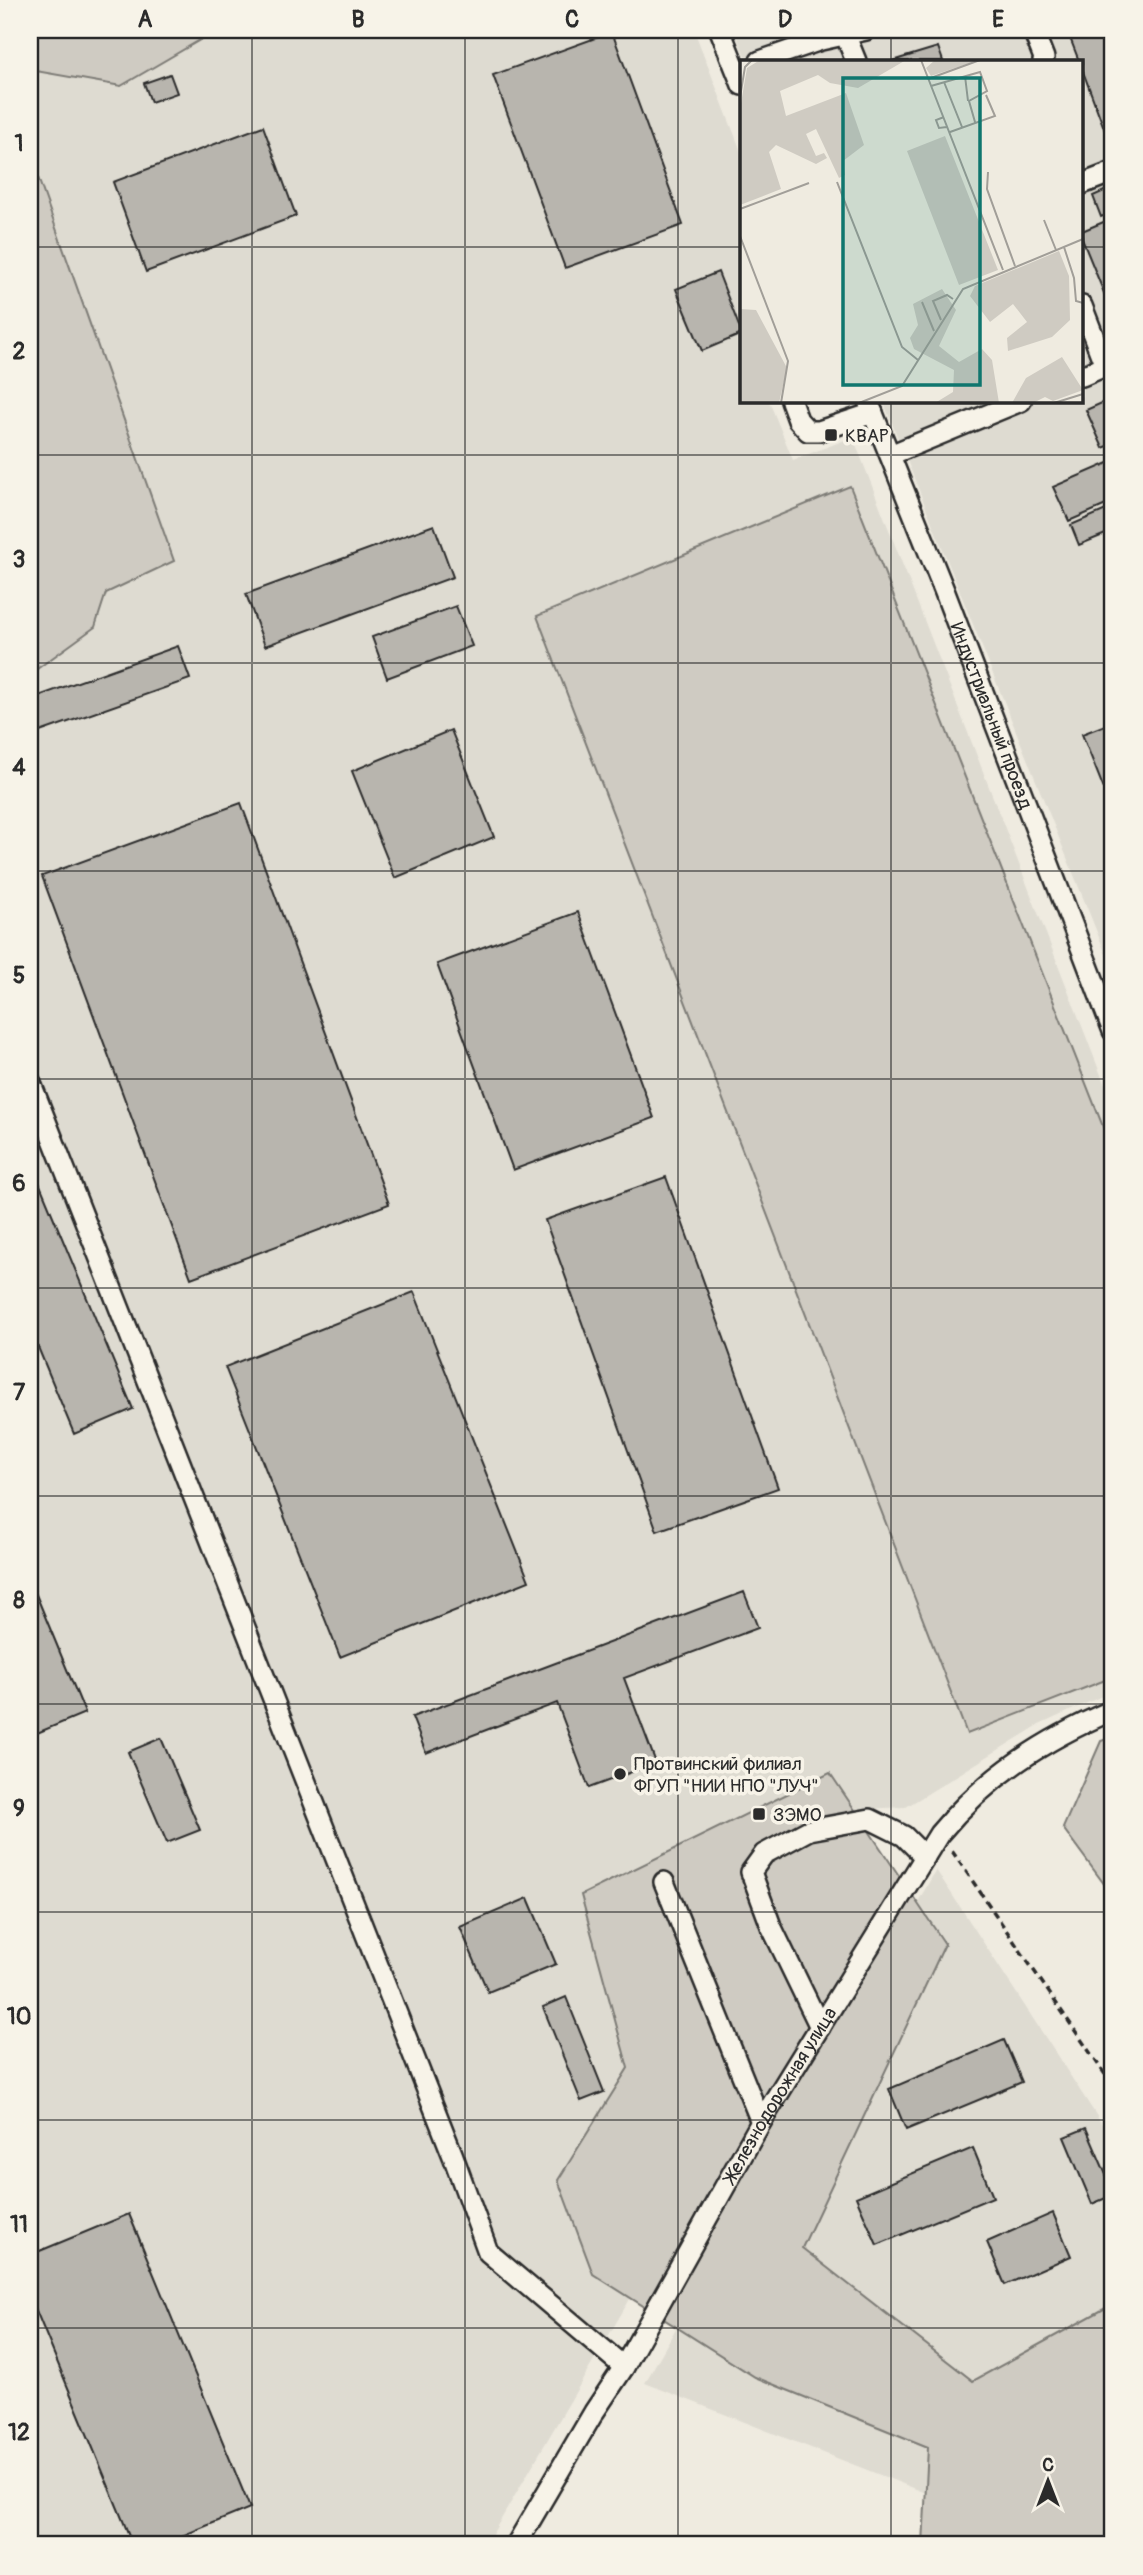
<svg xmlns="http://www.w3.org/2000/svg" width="1143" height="2575" font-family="Pangolin,sans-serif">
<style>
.built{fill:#dedbd1}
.green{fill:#cfcbc2;stroke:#7d7b76;stroke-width:2}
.building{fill:#b8b5ae;stroke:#2b2b2b;stroke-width:2}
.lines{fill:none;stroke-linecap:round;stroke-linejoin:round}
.minor-casing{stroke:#2b2b2b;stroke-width:24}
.path{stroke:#2b2b2b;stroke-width:3.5;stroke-dasharray:7 5;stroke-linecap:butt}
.minor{stroke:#f7f3e8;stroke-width:19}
.grid{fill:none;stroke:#2b2b2b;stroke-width:2;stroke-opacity:0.55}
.poi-dot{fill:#2b2b2b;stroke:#f7f3e8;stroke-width:2.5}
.labels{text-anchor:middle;stroke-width:7;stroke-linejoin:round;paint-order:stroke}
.poi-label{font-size:19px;fill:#2b2b2b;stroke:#f7f3e8;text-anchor:start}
.street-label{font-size:19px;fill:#2b2b2b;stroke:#f7f3e8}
.inset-road{fill:none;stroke:#a19e98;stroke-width:2}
.view{fill:#0f766e;fill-opacity:0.15;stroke:#0f766e;stroke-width:3.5}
.inset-edge{fill:none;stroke:#2b2b2b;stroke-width:3.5}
.neatline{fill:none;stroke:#2b2b2b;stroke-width:2.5}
.grid-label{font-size:23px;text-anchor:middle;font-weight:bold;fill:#2b2b2b}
</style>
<rect width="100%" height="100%" fill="#efebe0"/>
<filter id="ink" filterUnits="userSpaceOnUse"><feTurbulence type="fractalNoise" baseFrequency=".0143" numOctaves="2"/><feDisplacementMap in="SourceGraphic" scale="14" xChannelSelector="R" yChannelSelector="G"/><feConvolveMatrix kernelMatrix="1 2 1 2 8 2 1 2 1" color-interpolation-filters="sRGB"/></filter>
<g filter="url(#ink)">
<!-- built -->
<path class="built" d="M30 30H694L742 154V401H769L793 460 853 437 1113 1106V1691L1037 1726 906 1807 842 1810 795 2017 486 2545H30Z
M734 30H1113V972L883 401H1082V61H747Z
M936 1870 1113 2141V2396L939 2498 645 2383Z"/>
<!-- green -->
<path class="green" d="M30 30H217L121 86 30 70Z
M30 155 174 561 106 593 95 627 30 674Z
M850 486 1113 1152V1677L967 1734 537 616Z
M1113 1737V1896L1063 1828 1101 1741Z
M830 1773 945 1944 802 2248 973 2381 1113 2304V2545H923L928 2447 755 2377 593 2274 558 2180 628 2068 581 1895Z"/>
<!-- building -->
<path class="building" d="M1067 30H1110L1113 39V143L1110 144 1082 69V61H1079Z
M612 32 683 225 565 268 493 75Z
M938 47 943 61H892Z
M170 74 177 93 151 102 144 83Z
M263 126 296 216 146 272 113 182Z
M1113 187V212L1101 217 1093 196Z
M1113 218V315L1082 239V231Z
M718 272 742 334 702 351 676 289Z
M1113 398V444L1103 448 1086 410Z
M1113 461V502L1069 521 1053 487Z
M1113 507V531L1079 545 1071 525Z
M434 525 453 577 265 646 246 594Z
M456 606 472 646 387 678 372 637Z
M178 646 190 679 40 732 30 699Z
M1113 722V812L1082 734Z
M451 730 494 837 395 878 352 771Z
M241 803 389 1204 191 1278 42 876Z
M578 912 654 1118 513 1170 437 964Z
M33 1168 133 1409 74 1434 30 1328V1169Z
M666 1177 778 1488 657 1531 545 1220Z
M414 1292 529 1581 340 1657 225 1367Z
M30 1580 85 1713 30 1736Z
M744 1592 758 1628 624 1678 656 1763 589 1788 557 1703 426 1753 412 1717Z
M161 1738 200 1830 167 1843 128 1752Z
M528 1898 556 1964 488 1992 460 1927Z
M566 1997 604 2092 581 2101 543 2007Z
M1004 2040 1022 2082 906 2130 889 2089Z
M1086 2128 1113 2191V2195L1092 2204 1064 2137Z
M973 2148 993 2197 877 2245 856 2197Z
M1053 2213 1071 2256 1005 2285 987 2242Z
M129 2214 250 2508 160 2545H133L30 2296V2255Z"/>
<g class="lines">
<defs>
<g id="minor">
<path d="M720 30 742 85"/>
<path d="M1033 30 1044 58 1043 61"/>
<path d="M845 34 856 61"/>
<path d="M760 61 821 40 866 30"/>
<path d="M1082 184 1113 172"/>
<path d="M1082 306 1105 366"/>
<path d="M1082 376 1105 366H1113"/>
<path d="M791 401 798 420 808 431H819L873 413"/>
<path id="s1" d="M868 401 944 590 1113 1031"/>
<path d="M890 455 1021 401"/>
<path d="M30 1081 453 2156 488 2252 624 2367"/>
<path d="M664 1882 761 2122"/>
<path d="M820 2027 771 1926 751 1872 764 1854 809 1830 870 1819 904 1836 925 1857"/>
<path id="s2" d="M516 2545 594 2412 624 2367 761 2122 939 1834C987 1776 1045 1739 1113 1710"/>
</g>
</defs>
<!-- minor casing -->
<use href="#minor" class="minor-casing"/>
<!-- path -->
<path class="path" d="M952 1851 1113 2086"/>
<!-- minor -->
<use href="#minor" class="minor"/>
</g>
</g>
<!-- grid -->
<path class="grid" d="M252 30V2545M465 30V2545M678 30V2545M891 30V61M30 247H742M1082 247H1113M891 401V2545M30 455H1113M30 663H1113M30 871H1113M30 1079H1113M30 1288H1113M30 1496H1113M30 1704H1113M30 1912H1113M30 2120H1113M30 2328H1113"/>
<!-- markers -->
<g class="poi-dot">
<rect x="824" y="428" width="14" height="14" rx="3.5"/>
<circle cx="620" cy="1774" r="7"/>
<rect x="752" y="1807" width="14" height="14" rx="3.5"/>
</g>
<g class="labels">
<!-- poi labels -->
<g class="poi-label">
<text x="845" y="442">КВАР</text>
<text x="634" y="1770">Протвинский филиал<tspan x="634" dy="22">ФГУП "НИИ НПО "ЛУЧ"</tspan></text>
<text x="773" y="1821">ЗЭМО</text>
</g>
<!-- street labels -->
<g class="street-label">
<text dy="7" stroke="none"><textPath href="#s1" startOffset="338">Индустриальный проезд</textPath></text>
<text dy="7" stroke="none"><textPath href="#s2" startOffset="522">Железнодорожная улица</textPath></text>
</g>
</g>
<!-- overview -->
<g transform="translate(740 60)">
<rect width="343" height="343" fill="#efebe0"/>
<path d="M20 0H166L118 28 90 23 78 15 40 31 46 56 106 33 124 85 103 101 105 115 99 118 76 69 66 74 76 96 84 93 87 98 76 104 36 85 29 92 41 129 0 145V49L7 8ZM195 0H239L191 16 186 8ZM205 76 258 210 219 225 167 91ZM319 191 329 216 330 260 312 277 268 291 267 278 287 262 273 244 250 262 230 236 235 226ZM202 229 216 250 199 286 219 302 242 289 252 300 259 343H195L213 332 214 310 174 289 170 278 178 265 173 244ZM0 249 16 250 47 308 39 343H0ZM322 297 343 330 313 341 305 337 293 343H272L286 318Z" fill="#cfcbc2"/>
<path class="inset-road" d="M181 0 263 210M225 16 228 41M188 19 240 0M204 22 222 67M191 26 240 12 247 31 229 41 235 62M0 37 5 7 12 0M204 57 196 60 199 68 207 67M210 72 255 56 246 35M248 112 247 129 275 206M97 122 162 287 178 300M0 149 69 123M304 160 316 190M0 176 48 301 41 343M324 187 334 218 336 241 343 243M182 242 194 271M201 260 193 241 207 235 213 239M119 343 162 326 223 229 343 179M314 343 343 334"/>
<path class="view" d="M103 18H240V325H103Z"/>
<rect width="343" height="343" class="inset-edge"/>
</g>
<!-- margin -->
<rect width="1143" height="2575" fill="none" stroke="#f7f3e8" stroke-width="77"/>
<!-- north arrow -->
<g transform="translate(1048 2481)" stroke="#f7f3e8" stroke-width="5" paint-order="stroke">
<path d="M0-5L12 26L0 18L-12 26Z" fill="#2b2b2b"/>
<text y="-10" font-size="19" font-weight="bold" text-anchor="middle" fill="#2b2b2b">С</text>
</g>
<rect x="38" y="38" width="1066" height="2498" class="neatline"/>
<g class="grid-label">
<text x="145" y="27">A</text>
<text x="358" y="27">B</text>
<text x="572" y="27">C</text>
<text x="785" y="27">D</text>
<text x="998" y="27">E</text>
<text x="19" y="151">1</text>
<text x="19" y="359">2</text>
<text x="19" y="567">3</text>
<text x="19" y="775">4</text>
<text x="19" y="983">5</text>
<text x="19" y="1191">6</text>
<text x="19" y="1400">7</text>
<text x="19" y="1608">8</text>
<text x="19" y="1816">9</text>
<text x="19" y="2024">10</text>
<text x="19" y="2232">11</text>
<text x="19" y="2440">12</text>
</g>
</svg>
